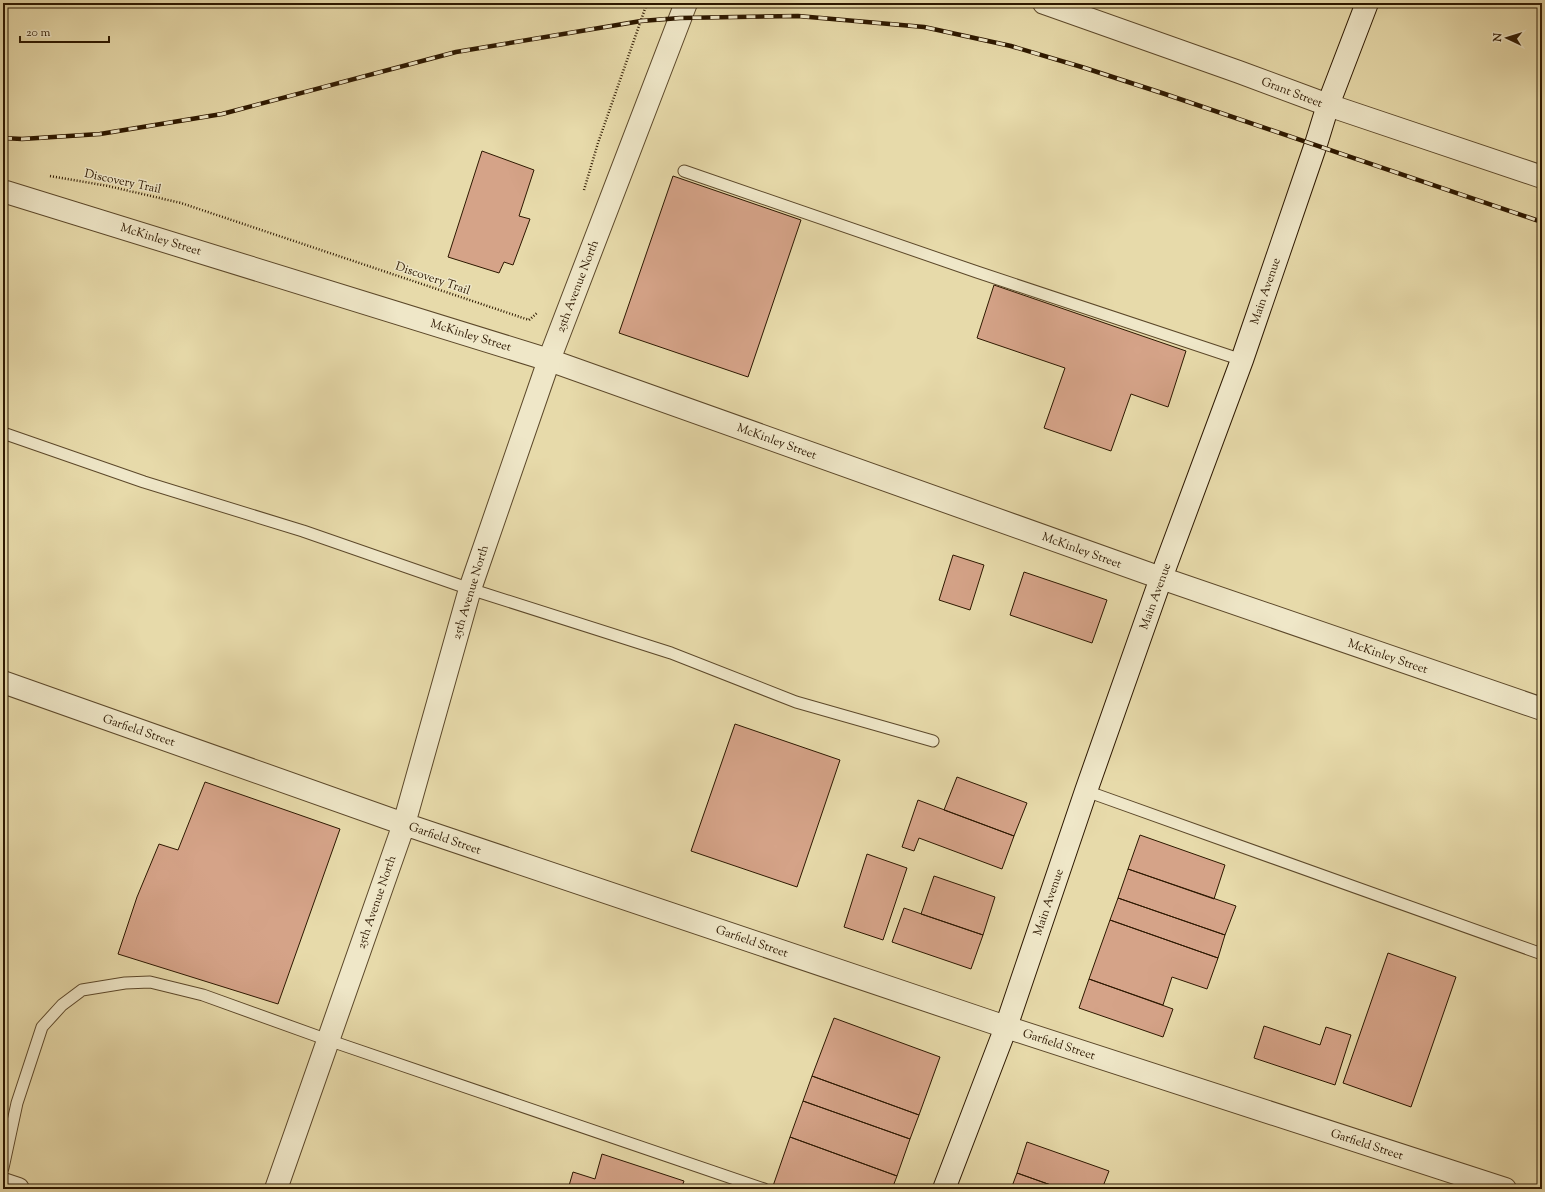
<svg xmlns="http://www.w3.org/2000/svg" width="1545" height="1192" font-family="'Sorts Mill Goudy',serif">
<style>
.building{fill:#d5a388;stroke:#2d1800}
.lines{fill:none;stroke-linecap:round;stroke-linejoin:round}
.lane-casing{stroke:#5c482a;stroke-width:13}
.street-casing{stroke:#5c482a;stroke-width:24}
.secondary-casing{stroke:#2d1800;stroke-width:24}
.path{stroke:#2d1800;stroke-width:2.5;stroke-dasharray:1 2;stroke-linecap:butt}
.lane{stroke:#efe7c8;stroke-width:11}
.street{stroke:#efe7c8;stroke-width:22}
.secondary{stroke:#efe7c8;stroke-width:22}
.rail-casing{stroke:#2d1800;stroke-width:4.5}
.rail{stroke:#efe7c8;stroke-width:3;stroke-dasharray:9;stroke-linecap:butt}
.labels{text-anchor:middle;stroke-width:3;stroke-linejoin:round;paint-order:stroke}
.street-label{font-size:12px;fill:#2d1800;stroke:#efe7c8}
</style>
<rect width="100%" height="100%" fill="#e7daaa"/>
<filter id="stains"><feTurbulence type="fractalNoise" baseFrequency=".005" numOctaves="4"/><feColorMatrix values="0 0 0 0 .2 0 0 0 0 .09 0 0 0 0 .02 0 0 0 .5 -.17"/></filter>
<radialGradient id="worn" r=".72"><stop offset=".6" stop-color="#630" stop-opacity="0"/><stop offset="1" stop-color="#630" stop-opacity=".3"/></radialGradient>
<!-- building -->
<path class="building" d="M482 151 534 170 519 216 530 219 513 265 504 262 499 273 448 257Z
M673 176 801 220 748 377 619 333Z
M994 285 1186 351 1168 407 1131 394 1111 451 1044 428 1065 368 977 338Z
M953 555 984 565 970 610 939 600Z
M1024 572 1107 600 1092 643 1010 615Z
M735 724 840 760 797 887 691 851Z
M957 777 1027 803 1014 836 944 810Z
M205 782 340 829 278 1004 118 954 137 897 159 844 178 850Z
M918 800 1014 836 1002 869 919 838 914 851 902 847Z
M1140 835 1225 865 1214 899 1128 869Z
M867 854 907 868 883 940 844 927Z
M1128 869 1236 906 1225 935 1118 898Z
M934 876 995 897 983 935 921 914Z
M1118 898 1225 935 1218 958 1110 920Z
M904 908 983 935 971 969 892 942Z
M1110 920 1218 958 1207 989 1172 977 1163 1005 1089 979Z
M1388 953 1456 977 1411 1107 1343 1083Z
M1089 979 1173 1009 1163 1037 1079 1008Z
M834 1018 940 1057 919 1115 812 1076Z
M1264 1026 1320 1045 1326 1027 1351 1035 1335 1085 1254 1058Z
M812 1076 919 1115 910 1139 803 1101Z
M803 1101 910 1139 897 1176 790 1137Z
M790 1137 897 1176 892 1189H781L773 1186Z
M1027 1142 1109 1171 1102 1189H1062L1017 1173Z
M602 1154 684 1181 681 1189H568L573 1172 595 1179Z
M1017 1173 1062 1189H1011Z"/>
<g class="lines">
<defs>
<path id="lane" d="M684 171 977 272 1242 360
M3 433 144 482 303 531 470 589 671 653 796 702 933 741
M1086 791 1542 954
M3 1168 17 1103 42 1027 62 1005 82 990 125 983 150 982 203 995 328 1040 764 1189"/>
<path id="street" d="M1044 3 1239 72 1328 105 1542 177
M6 192 549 360 1161 578 1542 709
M3 682 404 824 1006 1027 1505 1189
M3 1184 18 1189
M276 1189 404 824 470 589 549 360 686 3"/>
<path id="secondary" d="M944 1189 1006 1027 1086 791 1161 578 1242 360 1316 144 1328 105 1367 3"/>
</defs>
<!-- lane casing -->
<use href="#lane" class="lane-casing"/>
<!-- street casing -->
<use href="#street" class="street-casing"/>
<!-- secondary casing -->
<use href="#secondary" class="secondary-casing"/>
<!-- path -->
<path class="path" d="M50 176 108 186 181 203 529 320 538 312
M584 190 598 143 647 3"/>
<!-- lane -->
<use href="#lane" class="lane"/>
<!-- street -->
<use href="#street" class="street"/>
<!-- secondary -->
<use href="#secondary" class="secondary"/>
<defs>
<path id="rail" d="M3 138 22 139 100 134 222 114 456 52 641 21 680 18 798 16 924 27 1011 46 1085 68 1165 94 1542 222"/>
</defs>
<!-- rail casing -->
<use href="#rail" class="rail-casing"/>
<!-- rail -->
<use href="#rail" class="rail"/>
</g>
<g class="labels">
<!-- street labels -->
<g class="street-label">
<text transform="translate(1292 92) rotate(21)" y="4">Grant Street</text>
<text transform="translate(123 181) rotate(12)" y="4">Discovery Trail</text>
<text transform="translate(161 239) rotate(17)" y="4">McKinley Street</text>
<text transform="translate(433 278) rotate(19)" y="4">Discovery Trail</text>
<text transform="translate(577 286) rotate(-69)" y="4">25th Avenue North</text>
<text transform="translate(1265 291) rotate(-71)" y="4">Main Avenue</text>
<text transform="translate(471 335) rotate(17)" y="4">McKinley Street</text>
<text transform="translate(777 441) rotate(20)" y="4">McKinley Street</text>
<text transform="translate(1082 550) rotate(20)" y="4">McKinley Street</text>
<text transform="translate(470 592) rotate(-73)" y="4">25th Avenue North</text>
<text transform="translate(1155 596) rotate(-70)" y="4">Main Avenue</text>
<text transform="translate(1388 656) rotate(19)" y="4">McKinley Street</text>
<text transform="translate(139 730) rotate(19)" y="4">Garfield Street</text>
<text transform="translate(445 838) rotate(19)" y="4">Garfield Street</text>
<text transform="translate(376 902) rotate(-71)" y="4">25th Avenue North</text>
<text transform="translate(1048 902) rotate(-71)" y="4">Main Avenue</text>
<text transform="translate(752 941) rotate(19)" y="4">Garfield Street</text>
<text transform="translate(1059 1044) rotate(18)" y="4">Garfield Street</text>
<text transform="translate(1367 1144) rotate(18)" y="4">Garfield Street</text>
</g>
</g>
<!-- margin -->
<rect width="1545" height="1192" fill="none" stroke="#e7daaa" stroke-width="16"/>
<rect x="4" y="4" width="1537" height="1184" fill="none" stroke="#2d1800" stroke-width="2"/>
<rect x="8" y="8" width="1529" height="1176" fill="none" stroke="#2d1800"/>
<!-- north arrow -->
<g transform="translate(1507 38) rotate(274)" stroke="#efe7c8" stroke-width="3" paint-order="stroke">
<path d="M0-3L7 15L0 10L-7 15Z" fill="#2d1800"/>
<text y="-6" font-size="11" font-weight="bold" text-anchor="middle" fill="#2d1800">N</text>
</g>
<!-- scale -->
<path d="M20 36v6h89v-6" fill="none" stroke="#2d1800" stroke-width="2"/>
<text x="26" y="36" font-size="12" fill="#2d1800" stroke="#efe7c8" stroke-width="3" paint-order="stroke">20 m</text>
<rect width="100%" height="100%" filter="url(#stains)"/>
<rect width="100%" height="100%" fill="url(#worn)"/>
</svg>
